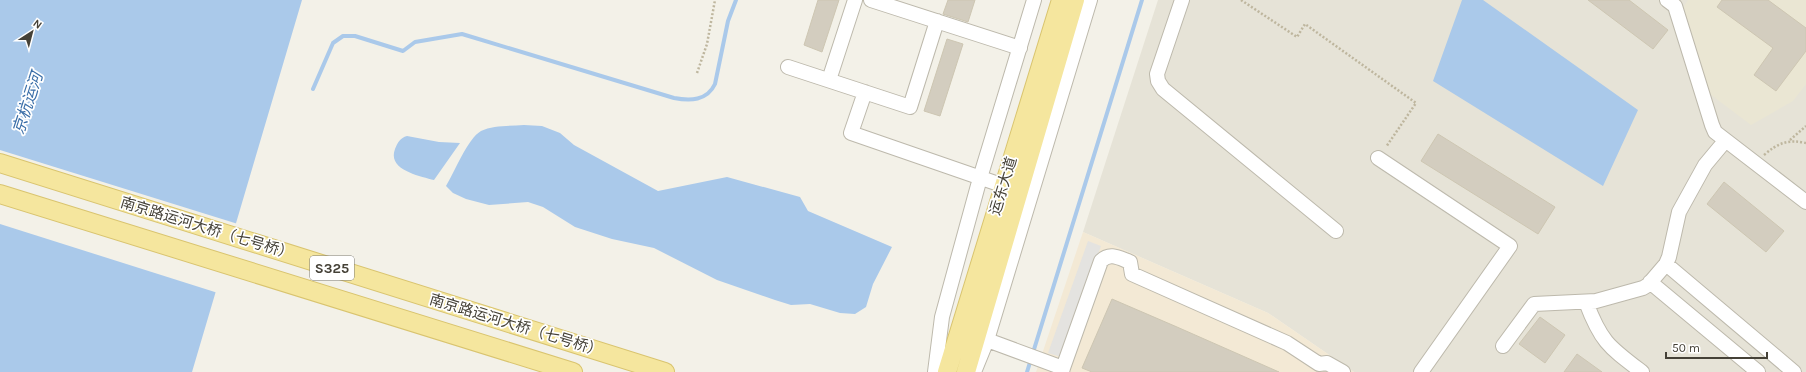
<svg xmlns="http://www.w3.org/2000/svg" width="1806" height="372" font-family="Karla,'Noto Sans SC',sans-serif">
<style>
.residential{fill:#e6e3d7}
.commercial{fill:#f3e9d5}
.education{fill:#eae6d3}
.parking{fill:#e4e3e0}
.water{fill:#aac9ea}
.pier{fill:#f3f1e8}
.lines{fill:none;stroke-linecap:round;stroke-linejoin:round}
.stream{stroke:#aac9ea;stroke-width:4}
.building{fill:#d3cdbf;stroke:#cdc6b2}
.minor-casing{stroke:#bdb9ac;stroke-width:16}
.major-casing{stroke:#d9c46f;stroke-width:20}
.path{stroke:#beb69e;stroke-width:2.5;stroke-dasharray:2 2;stroke-linecap:butt}
.minor{stroke:#fff;stroke-width:14}
.major{stroke:#f5e69e;stroke-width:18}
.labels{text-anchor:middle;stroke-width:3.5;stroke-linejoin:round;paint-order:stroke}
.shield{fill:#fff;stroke:#7d7a73;stroke-width:1}
.shield-label{font-size:14px;font-weight:bold;fill:#454137}
.street-label{font-size:15px;fill:#454137;stroke:#fff}
.water-label{font-size:16px;font-style:italic;fill:#3a6ea8;stroke:#fff}
</style>
<rect width="100%" height="100%" fill="#f3f1e8"/>
<!-- residential -->
<path class="residential" d="M1158 0H1806V372H1354L1268 313 1083 232Z"/>
<!-- commercial -->
<path class="commercial" d="M1083 232 1268 313 1354 372H1036Z"/>
<!-- education -->
<path class="education" d="M1688 0H1806V84L1793 101 1751 125 1710 94 1683 8Z"/>
<!-- parking -->
<path class="parking" d="M1088 241 1101 246 1061 357 1048 353Z"/>
<!-- water -->
<path class="water" d="M0 0H302L192 372H0Z
M1462 0H1483L1638 110 1603 186 1433 81Z
M524 125 542 126 560 133 574 145 658 191 727 177 800 197 808 211 892 247 873 284 866 307 855 314 840 313 810 304 791 305 775 300 717 280 654 248 612 239 575 227 543 207 528 202 489 205 466 199 453 193 446 186C454 173 468 138 481 131 493 125 510 126 524 125Z
M407 136 439 142 460 143 434 180C420 176 387 170 395 149 398 142 400 138 407 136Z"/>
<!-- pier -->
<path class="pier" d="M0 150 238 224 218 293 0 224Z"/>
<g class="lines">
<!-- stream -->
<path class="stream" d="M313 89 333 43 343 36H355L403 51 415 42 462 34 674 98C690 101 707 101 715 84L728 21 736 0
M1027 372 1142 0"/>
</g>
<!-- building -->
<path class="building" d="M818 0H839L822 52 804 45Z
M948 0H975L968 22 943 14Z
M1588 0H1629L1668 30 1653 49Z
M1722 0H1768L1806 28V51L1776 91 1754 75 1773 48 1717 7Z
M947 39 963 44 940 116 924 111Z
M1438 134 1555 207 1538 234 1421 161Z
M1724 182 1784 231 1766 252 1707 204Z
M1112 299 1177 327 1279 372H1092L1082 368Z
M1540 317 1565 335 1545 363 1519 344Z
M1577 354 1602 372H1564Z"/>
<g class="lines">
<defs>
<path id="minor" d="M871 0 1020 48
M1182 0 1157 74 1158 81 1163 89 1336 231
M1667 0 1675 6 1712 125 1715 132 1806 202
M788 67 910 107 937 21
M829 80 855 0
M865 92 851 133 1013 189
M1378 158 1510 246 1421 372
M1666 264 1794 372
M1650 282 1758 372
M1586 302C1601 342 1609 347 1642 372
M979 337 1063 368 1062 372
M1503 346 1534 304 1596 301 1643 288 1648 285 1666 264 1669 257 1679 212 1705 165 1725 141
M1063 368 1101 261C1110 252 1119 258 1130 262L1132 274 1287 343 1319 364 1327 363 1343 372
M935 372 942 317 980 178 1034 0
M974 372 987 340 1090 0"/>
<path id="major" d="M0 163 665 372
M0 194 573 372
M947 372 1061 0
M966 372 1075 0"/>
</defs>
<!-- minor casing -->
<use href="#minor" class="minor-casing"/>
<!-- major casing -->
<use href="#major" class="major-casing"/>
<!-- path -->
<path class="path" d="M1241 0 1297 37 1305 24 1416 103 1386 147
M697 73 707 44 715 0
M1790 140 1806 126
M1764 155C1778 143 1788 139 1806 143"/>
<!-- minor -->
<use href="#minor" class="minor"/>
<!-- major -->
<use href="#major" class="major"/>
</g>
<g class="labels">
<!-- shield labels -->
<rect class="shield" x="310" y="256" width="44" height="24" rx="3"/>
<g class="shield-label">
<text x="332" y="273">S325</text>
</g>
<!-- street labels -->
<g class="street-label">
<text transform="translate(1003 186) rotate(-73)" y="5">运东大道</text>
<text transform="translate(207 228) rotate(17)" y="5">南京路运河大桥（七号桥）</text>
<text transform="translate(516 325) rotate(17)" y="5">南京路运河大桥（七号桥）</text>
</g>
<!-- water labels -->
<g class="water-label">
<text transform="translate(27 103) rotate(-72)" y="6">京杭运河</text>
</g>
</g>
<!-- north arrow -->
<g transform="translate(32 32) rotate(36)" stroke="#ffffff" stroke-width="3" paint-order="stroke">
<path d="M0-3L7 15L0 10L-7 15Z" fill="#454137"/>
<text y="-6" font-size="11" font-weight="bold" text-anchor="middle" fill="#454137">N</text>
</g>
<!-- scale -->
<path d="M1666 352v6h101v-6" fill="none" stroke="#454137" stroke-width="2"/>
<text x="1672" y="352" font-size="12" fill="#454137" stroke="#ffffff" stroke-width="3" paint-order="stroke">50 m</text>
</svg>
